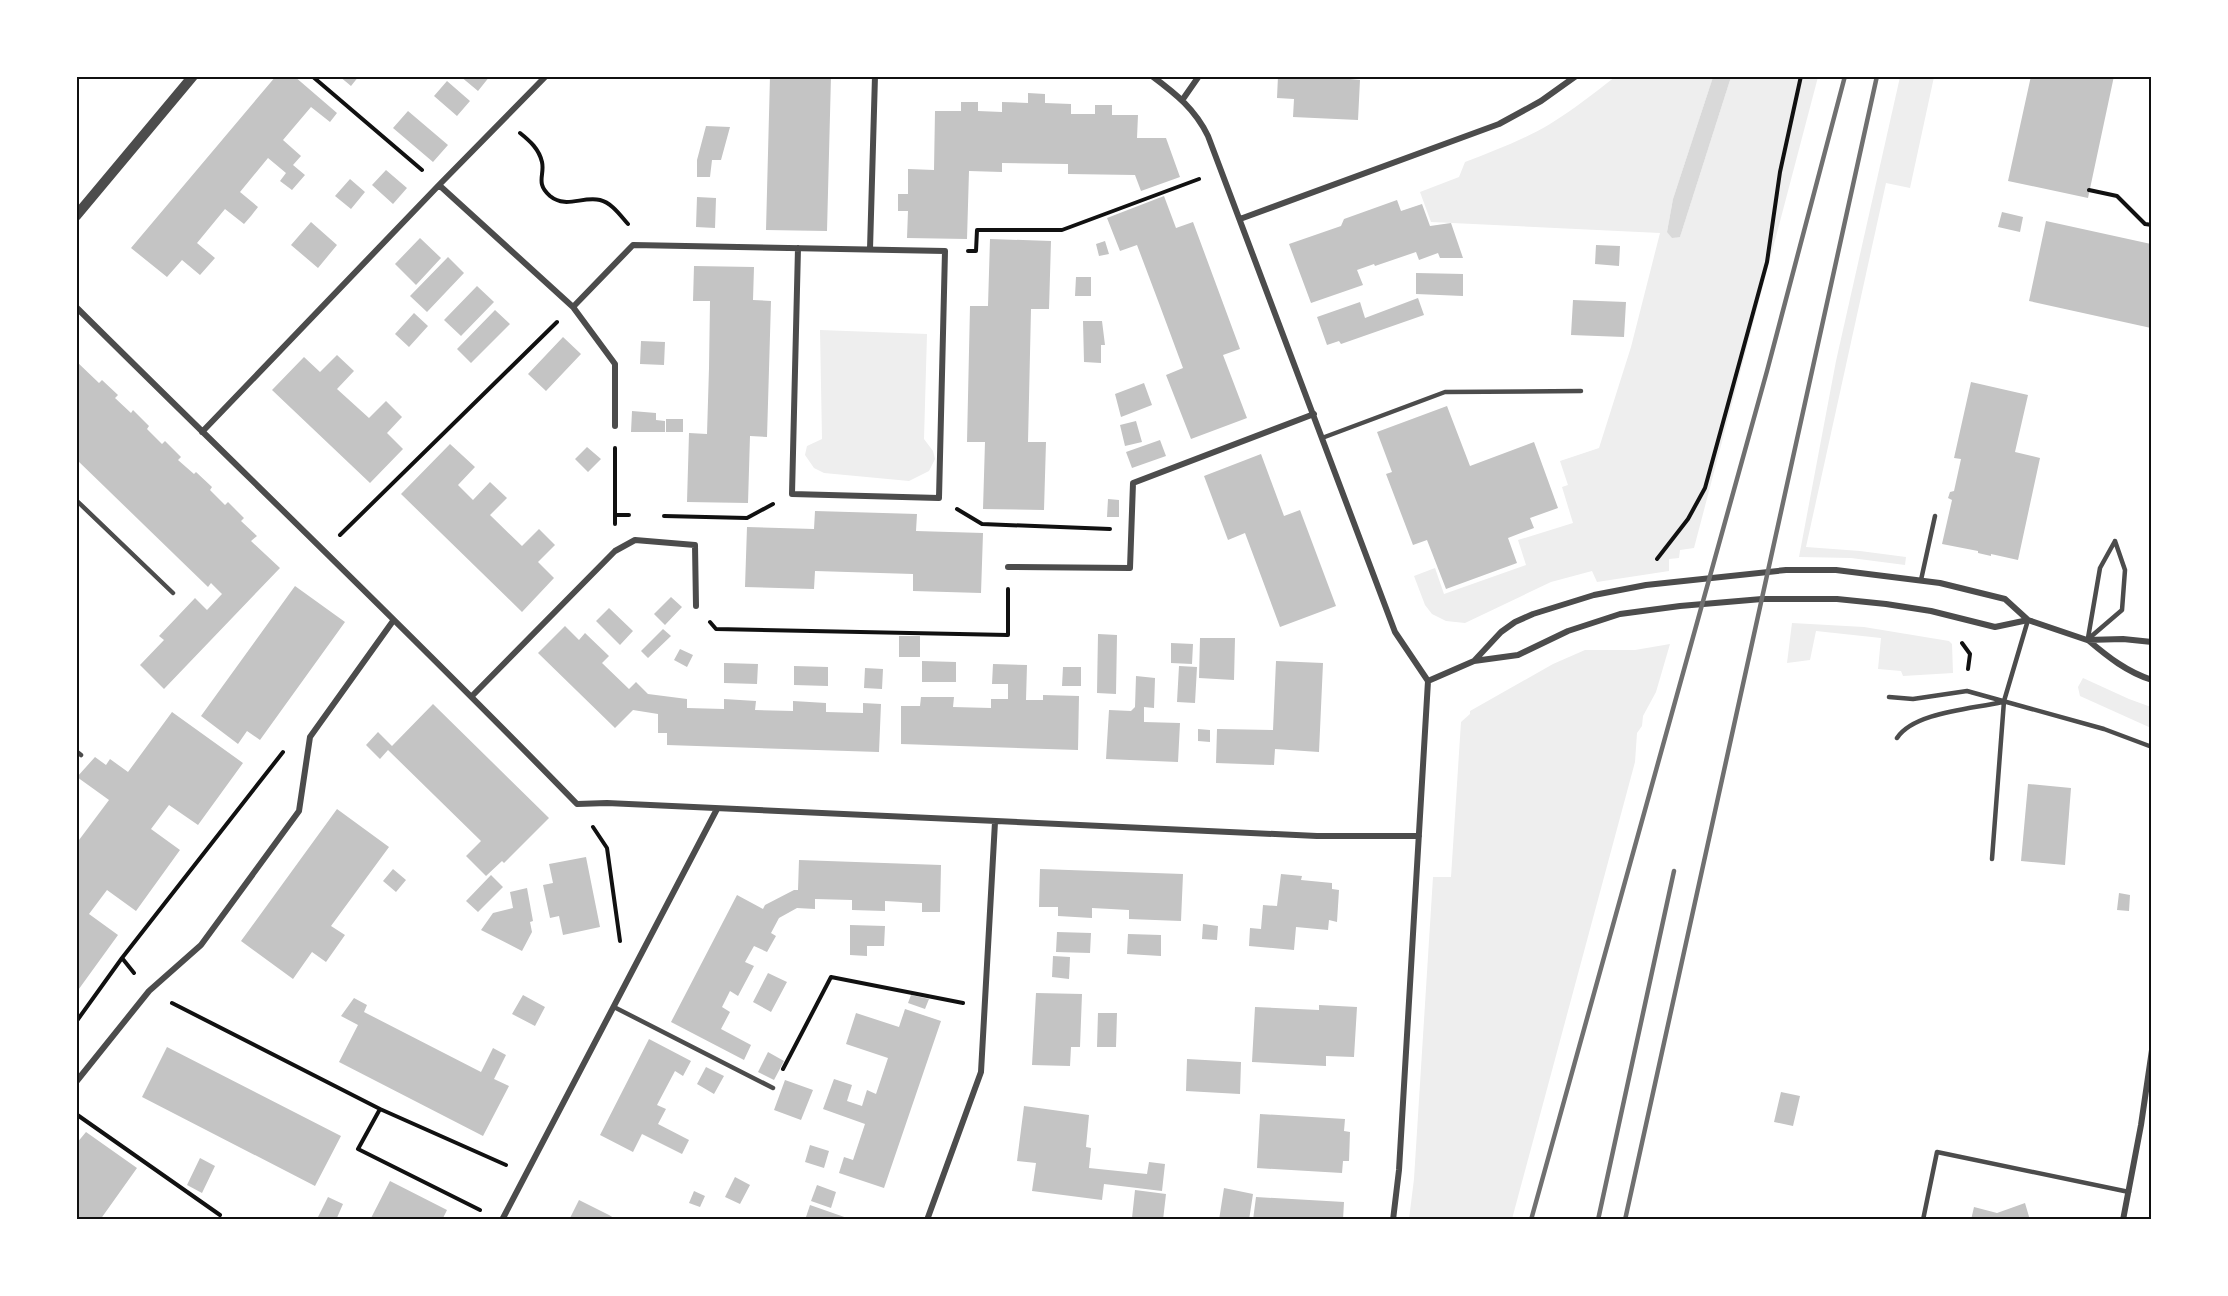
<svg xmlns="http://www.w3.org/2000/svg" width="2228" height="1296" font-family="'Archivo Narrow',sans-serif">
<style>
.green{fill:#eee}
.water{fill:#d9d9d9}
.building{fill:#c4c4c4}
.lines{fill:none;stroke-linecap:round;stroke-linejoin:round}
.path{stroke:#111;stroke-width:4}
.service{stroke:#4c4c4c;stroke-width:4.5}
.minor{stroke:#4c4c4c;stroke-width:6}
.tertiary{stroke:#4c4c4c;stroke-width:10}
.rail{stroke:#707070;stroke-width:4.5}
.neatline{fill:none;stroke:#111;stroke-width:2}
</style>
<rect width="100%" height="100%" fill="#fff"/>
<!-- green -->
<path class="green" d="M1615 77H1713L1673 199 1667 232 1680 237 1731 77H1818L1694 548 1680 550 1679 558 1669 559V571L1597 582 1592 571 1551 582 1465 623 1446 621 1432 614 1425 605 1414 576 1435 568 1444 594 1526 565 1518 540 1573 523 1562 487 1568 485 1560 461 1599 448 1631 347 1660 233 1431 222 1420 192 1459 177 1465 162C1493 151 1523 140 1550 124 1573 110 1594 93 1615 77Z
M1900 77H1934L1910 188 1886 183 1806 547 1860 551 1906 557 1905 565 1851 558 1799 557 1836 361Z
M820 330 927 334 924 439 933 451 935 459 929 471 909 481 824 473 814 468 805 455 807 446 822 439Z
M1792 623 1864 627 1949 641 1952 644 1953 673 1903 676 1901 671 1878 669 1881 638 1816 631 1810 660 1787 663Z
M1670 644 1656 692 1643 716 1642 726 1637 733 1635 762 1512 1219H1409L1414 1179 1433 877H1451L1461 722 1470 714V711L1553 664 1585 650H1635Z
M2083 678 2129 699 2151 707V728L2080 696 2078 687Z"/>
<!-- water -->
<path class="water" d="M1713 77H1731L1680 237 1672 238 1667 232 1673 199Z"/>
<!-- building -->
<path class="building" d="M276 76H294L337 113 330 122 311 107 283 140 301 156 293 165 305 175 292 190 280 181 286 173 268 158 240 192 258 207 251 216 244 224 225 209 197 243 215 258 200 275 182 260 167 277 131 248Z
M339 76H359L351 86Z
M460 76H490L478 91Z
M770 76H831L827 231 766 230Z
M1278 76H1321L1360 80 1358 120 1293 117 1294 99 1277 98Z
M2031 76H2114L2088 198 2008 181Z
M447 81 470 101 457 116 434 96Z
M1028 93 1045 94V103L1071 104V114H1095V105H1112V115H1138L1137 138H1166L1180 177 1141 191 1135 175 1068 174V164L1002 163V172L969 171 967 239 907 238 908 211H898V194H908V169L934 170 935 111H961V102H978V111L1002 112V102L1028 103Z
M408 111 448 145 433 162 393 128Z
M706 126 730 127 721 160H712L710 177H697V160Z
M386 170 407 188 393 204 372 185Z
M350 179 365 192 351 209 335 196Z
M1164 196 1176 228 1193 222 1240 349 1223 355 1247 418 1191 439 1166 375 1183 368 1160 306 1137 245 1120 251 1107 218Z
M697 197 716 198 715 228 696 227Z
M1397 200 1401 211 1422 204 1430 226 1451 223 1463 258H1440L1438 253 1419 260 1416 252 1375 266 1374 264 1357 270 1363 285 1311 303 1289 244 1341 226 1344 219Z
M2002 212 2023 217 2020 232 1998 227Z
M2046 221 2151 244V328L2029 301Z
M311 222 337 245 318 268 291 245Z
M420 238 441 258 416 285 395 264Z
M990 239 1051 241 1049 309H1031L1028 442H1046L1044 510 983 509 985 442H967L970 306H988Z
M1105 241 1109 254 1099 256 1096 244Z
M1596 245 1620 246 1619 266 1595 264Z
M448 257 464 273 427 312 410 296Z
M694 266 754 267 753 300 771 301 767 437 750 436 748 503 687 502 689 433 707 434 709 368 710 301H693Z
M1416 273 1463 274V296L1416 294Z
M1076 277H1091V296H1075Z
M477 286 494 302 461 336 444 320Z
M1418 298 1424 315 1341 344 1339 341 1327 345 1317 317 1360 302 1365 318Z
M1573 300 1626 302 1624 337 1571 335Z
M495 310 510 324 471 363 457 349Z
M414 313 428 326 409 347 395 334Z
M1083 321H1102L1105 345H1101V363L1084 362Z
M563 337 581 354 546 391 528 374Z
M641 341 665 342 664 365 640 364Z
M337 355 354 371 337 389 369 418 386 401 402 417 387 433 403 449 370 483 272 390 304 357 320 372Z
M76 361 99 383 102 380 118 395 115 398 131 413 133 410 149 426 147 429 162 444 165 441 181 457 178 460 194 474 196 472 212 487 210 490 225 505 228 502 244 518 241 521 257 536 251 541 280 568 164 689 140 665 164 640 159 636 195 598 207 610 222 594 211 583 208 587 76 459Z
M1971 382 2028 395 2015 452 2040 458 2018 560 1991 554V556L1978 553V551L1942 544 1952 500 1948 498 1950 492 1954 491 1961 459 1954 458Z
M1144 383 1152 405 1121 417 1115 394Z
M1447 406 1470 466 1534 442 1558 508 1530 518 1534 528 1508 538 1517 563 1446 589 1427 540 1413 545 1386 474 1392 472 1377 432Z
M632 411 656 413V420L665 421V432H631Z
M666 419H683V432H666Z
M1136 421 1142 442 1125 446 1120 425Z
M1160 440 1166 456 1132 468 1126 452Z
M450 444 475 467 458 485 473 500 490 482 507 498 490 515 522 546 539 529 555 545 538 562 554 578 522 612 401 494Z
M587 447 601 459 588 472 575 459Z
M1261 454 1284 516 1300 510 1336 606 1280 627 1245 533 1228 540 1204 476Z
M1108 499 1119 500V517H1107Z
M815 511 917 514 916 531 983 533 981 593 913 591V574L815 571 814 589 745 587 747 527 814 529Z
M295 586 345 622 260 740 247 731 238 744 201 716Z
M671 597 682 607 665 625 654 614Z
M609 608 633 631 620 645 596 621Z
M565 626 579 640 585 633 609 656 602 663 629 689 636 682 648 694 687 699V708L724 709V699L756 701 755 710 793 711V701L826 703V712L863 713V703L881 704 879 752 667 745V733H658V714L633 710 615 728 538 653Z
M663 629 671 636 648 658 641 651Z
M1098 634 1117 635 1116 694 1097 693Z
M899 636H920V657H899Z
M1200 638H1235L1234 680 1199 678Z
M1171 643 1193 644 1192 664 1171 663Z
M680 649 693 655 687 667 674 660Z
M922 661 956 662V682H922Z
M1276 661 1323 663 1319 752 1275 749 1274 765 1216 763 1217 729 1273 730Z
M724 663 758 664 757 684 724 683Z
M993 664 1027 665 1026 700H1043V695L1079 696 1078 750 901 744V706H920L921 697H954L953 707 991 708V699H1008V684H992Z
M794 666 828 667V686L794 685Z
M1179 666 1197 667 1195 703 1177 702Z
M1063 667H1081V686H1062Z
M865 668 883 669 882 689 864 688Z
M1136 676 1155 678 1154 708 1144 707V722L1180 723 1178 762 1106 759 1109 710 1131 711 1135 707Z
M433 704 549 818 504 863 502 861 486 876 466 856 481 841 388 750 380 759 366 745 378 732 392 746Z
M172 712 243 763 198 825 169 805 151 829 180 850 136 911 107 890 89 914 118 935 76 993V844L109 800 77 777 95 757 106 765 110 759 128 772Z
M1198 729 1210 730V742L1198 741Z
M2028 784 2071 788 2065 865 2021 861Z
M337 809 389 847 331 926 345 935 326 962 312 952 293 979 241 941Z
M586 857 600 927 563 935 559 916 550 918 543 885 553 883 549 864Z
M799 860 941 865 940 912H922V903L885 901V911L852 910V900L815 899V909L797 908 779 918 771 933 776 936 767 952 754 946 745 962 754 966 738 996 730 991 722 1007 730 1012 721 1029 751 1045 744 1060 671 1022 737 895 763 909 765 905 794 890H798Z
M393 869 406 880 396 892 383 881Z
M1040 869 1183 874 1181 921 1129 919V910L1111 909 1092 908V918L1058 916V907H1039Z
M1281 874 1302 876 1301 880 1332 883V889L1339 890 1337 922 1329 920 1328 930 1296 927 1294 950 1249 946 1250 928 1261 929 1263 905 1277 906Z
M491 875 503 887 478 912 466 901Z
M527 888 533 921 530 922 532 932 522 951 481 930 493 913 513 908 510 892Z
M2119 893 2130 895 2129 911 2117 910Z
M1203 924 1218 926 1217 940 1202 939Z
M850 925 885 926 884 946H867V956L850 955Z
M1057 932 1091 933 1090 953 1056 952Z
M1128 934 1161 935V956L1127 954Z
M1053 956 1070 957 1069 979 1052 977Z
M768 973 787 982 771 1012 753 1002Z
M1036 993 1082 994 1080 1047H1071L1070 1066 1032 1065Z
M523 995 545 1007 535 1026 512 1014Z
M911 995 929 999 925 1009 908 1003Z
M354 998 367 1005 364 1012 481 1072 493 1048 506 1055 494 1079 509 1086 483 1136 339 1062 358 1025 341 1016Z
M1319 1005 1357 1007 1354 1057 1326 1056V1066L1252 1062 1255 1007 1319 1010Z
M905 1009 941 1021 884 1188 839 1173 844 1157 853 1160 865 1124 823 1109 834 1079 852 1085 847 1101 862 1106 867 1090 876 1094 888 1058 846 1044 856 1013 899 1027Z
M1098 1013H1117L1116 1047H1097Z
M649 1039 691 1061 683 1076 675 1071 657 1105 666 1109 658 1124 689 1140 682 1154 642 1134 633 1152 600 1135Z
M167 1047 341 1136 315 1186 142 1097Z
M768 1052 784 1061 774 1080 758 1072Z
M1187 1059 1241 1062 1240 1094 1186 1091Z
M706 1067 724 1076 714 1094 697 1084Z
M785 1080 813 1090 801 1120 774 1110Z
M1781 1092 1800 1096 1793 1126 1774 1122Z
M1024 1106 1089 1115 1086 1147 1091 1148 1089 1168 1147 1174 1149 1162 1165 1164 1162 1191 1104 1184 1102 1200 1032 1191 1036 1163 1017 1161Z
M1260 1114 1345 1119 1344 1131 1350 1132 1349 1161H1343L1342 1173 1257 1168Z
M86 1132 137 1168 100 1220H76V1144Z
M810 1145 829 1151 824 1168 805 1162Z
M200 1158 215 1166 202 1193 187 1185Z
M735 1177 750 1185 740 1204 725 1197Z
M390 1181 447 1210 442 1220H370Z
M817 1185 836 1192 831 1208 811 1201Z
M1224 1188 1253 1194 1249 1220H1219Z
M1135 1190 1166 1194 1163 1220 1132 1218Z
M694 1191 705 1196 700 1207 689 1203Z
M328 1197 343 1204 336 1220H325L318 1217Z
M1256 1197 1344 1202 1343 1220H1253Z
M579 1200 609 1215 617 1220H569Z
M2025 1203 2030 1220H1971L1974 1207 1997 1213Z
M810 1205 850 1219 849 1220H805Z"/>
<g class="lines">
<!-- path -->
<path class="path" d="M312 76 422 170
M520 133C530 141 539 149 542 162 545 175 535 183 550 196 566 209 582 196 600 200 612 203 620 215 628 224
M2089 190 2117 196 2145 224 2152 225
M968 251H976L977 230H1062L1199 179
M615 448V524
M957 509 982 524 1110 529
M615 515H629
M664 516 747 518 773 504
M340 535 557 322
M1657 559 1688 519 1705 488 1767 262 1780 172 1801 76
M710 622 716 629 1008 635V589
M1962 643 1970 654 1968 669
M593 827 607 848 620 941
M122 958 134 973
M172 1003 380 1109 358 1149 480 1210
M76 1022 122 958 283 752
M783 1069 831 977 963 1003
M380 1109 506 1165
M76 1114 220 1215"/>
<!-- service -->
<path class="service" d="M1322 438 1445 392 1581 391
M76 500 173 593
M1921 580 1935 516
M2088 638 2100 568 2115 541
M2087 640 2122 610 2125 570 2115 541
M1889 697 1913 699 1967 691 2104 729 2152 747
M1897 738C1914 712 1973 709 2002 702
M76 751 81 755
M1992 859 2004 701 2028 620
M614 1007 773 1088
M1923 1220 1937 1152 2129 1192"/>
<!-- minor -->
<path class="minor" d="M1152 76C1176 94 1195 109 1208 136L1395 632 1428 681
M1183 99 1199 76
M439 185 573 307 615 364V426
M1240 219 1499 124 1541 101 1576 76
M870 249 875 76
M76 307C243 473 413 635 577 804L607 803 1317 836H1419
M573 307 633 245 945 251 939 498 792 494 798 248
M202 432 439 185 546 76
M1008 567 1130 568 1133 483 1314 414
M2088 640C2108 657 2127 672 2152 680
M1474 661 1501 632 1515 622 1533 614 1594 595 1646 585 1786 570H1836L1940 583 2005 599 2028 620 2087 640 2123 639 2152 642
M1428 681 1474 661 1518 655 1568 631 1620 614 1680 606 1762 599H1837L1886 604 1931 611 1995 627 2028 620
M472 696 615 551 635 540 695 545 696 606
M76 1082 149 991 201 945 299 811 310 737 393 621
M502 1220 717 809
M927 1220 981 1072 995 822
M1393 1220 1399 1170 1428 681
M2123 1220 2141 1125 2152 1050"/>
<!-- tertiary -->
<path class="tertiary" d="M76 216 193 76"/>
<!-- rail -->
<path class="rail" d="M1531 1220 1767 371 1845 76
M1598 1220 1674 871
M1625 1220 1877 76"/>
</g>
<!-- border -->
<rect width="2228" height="1296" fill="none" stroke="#ffffff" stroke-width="156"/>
<rect x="78" y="78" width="2072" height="1140" class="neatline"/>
</svg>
